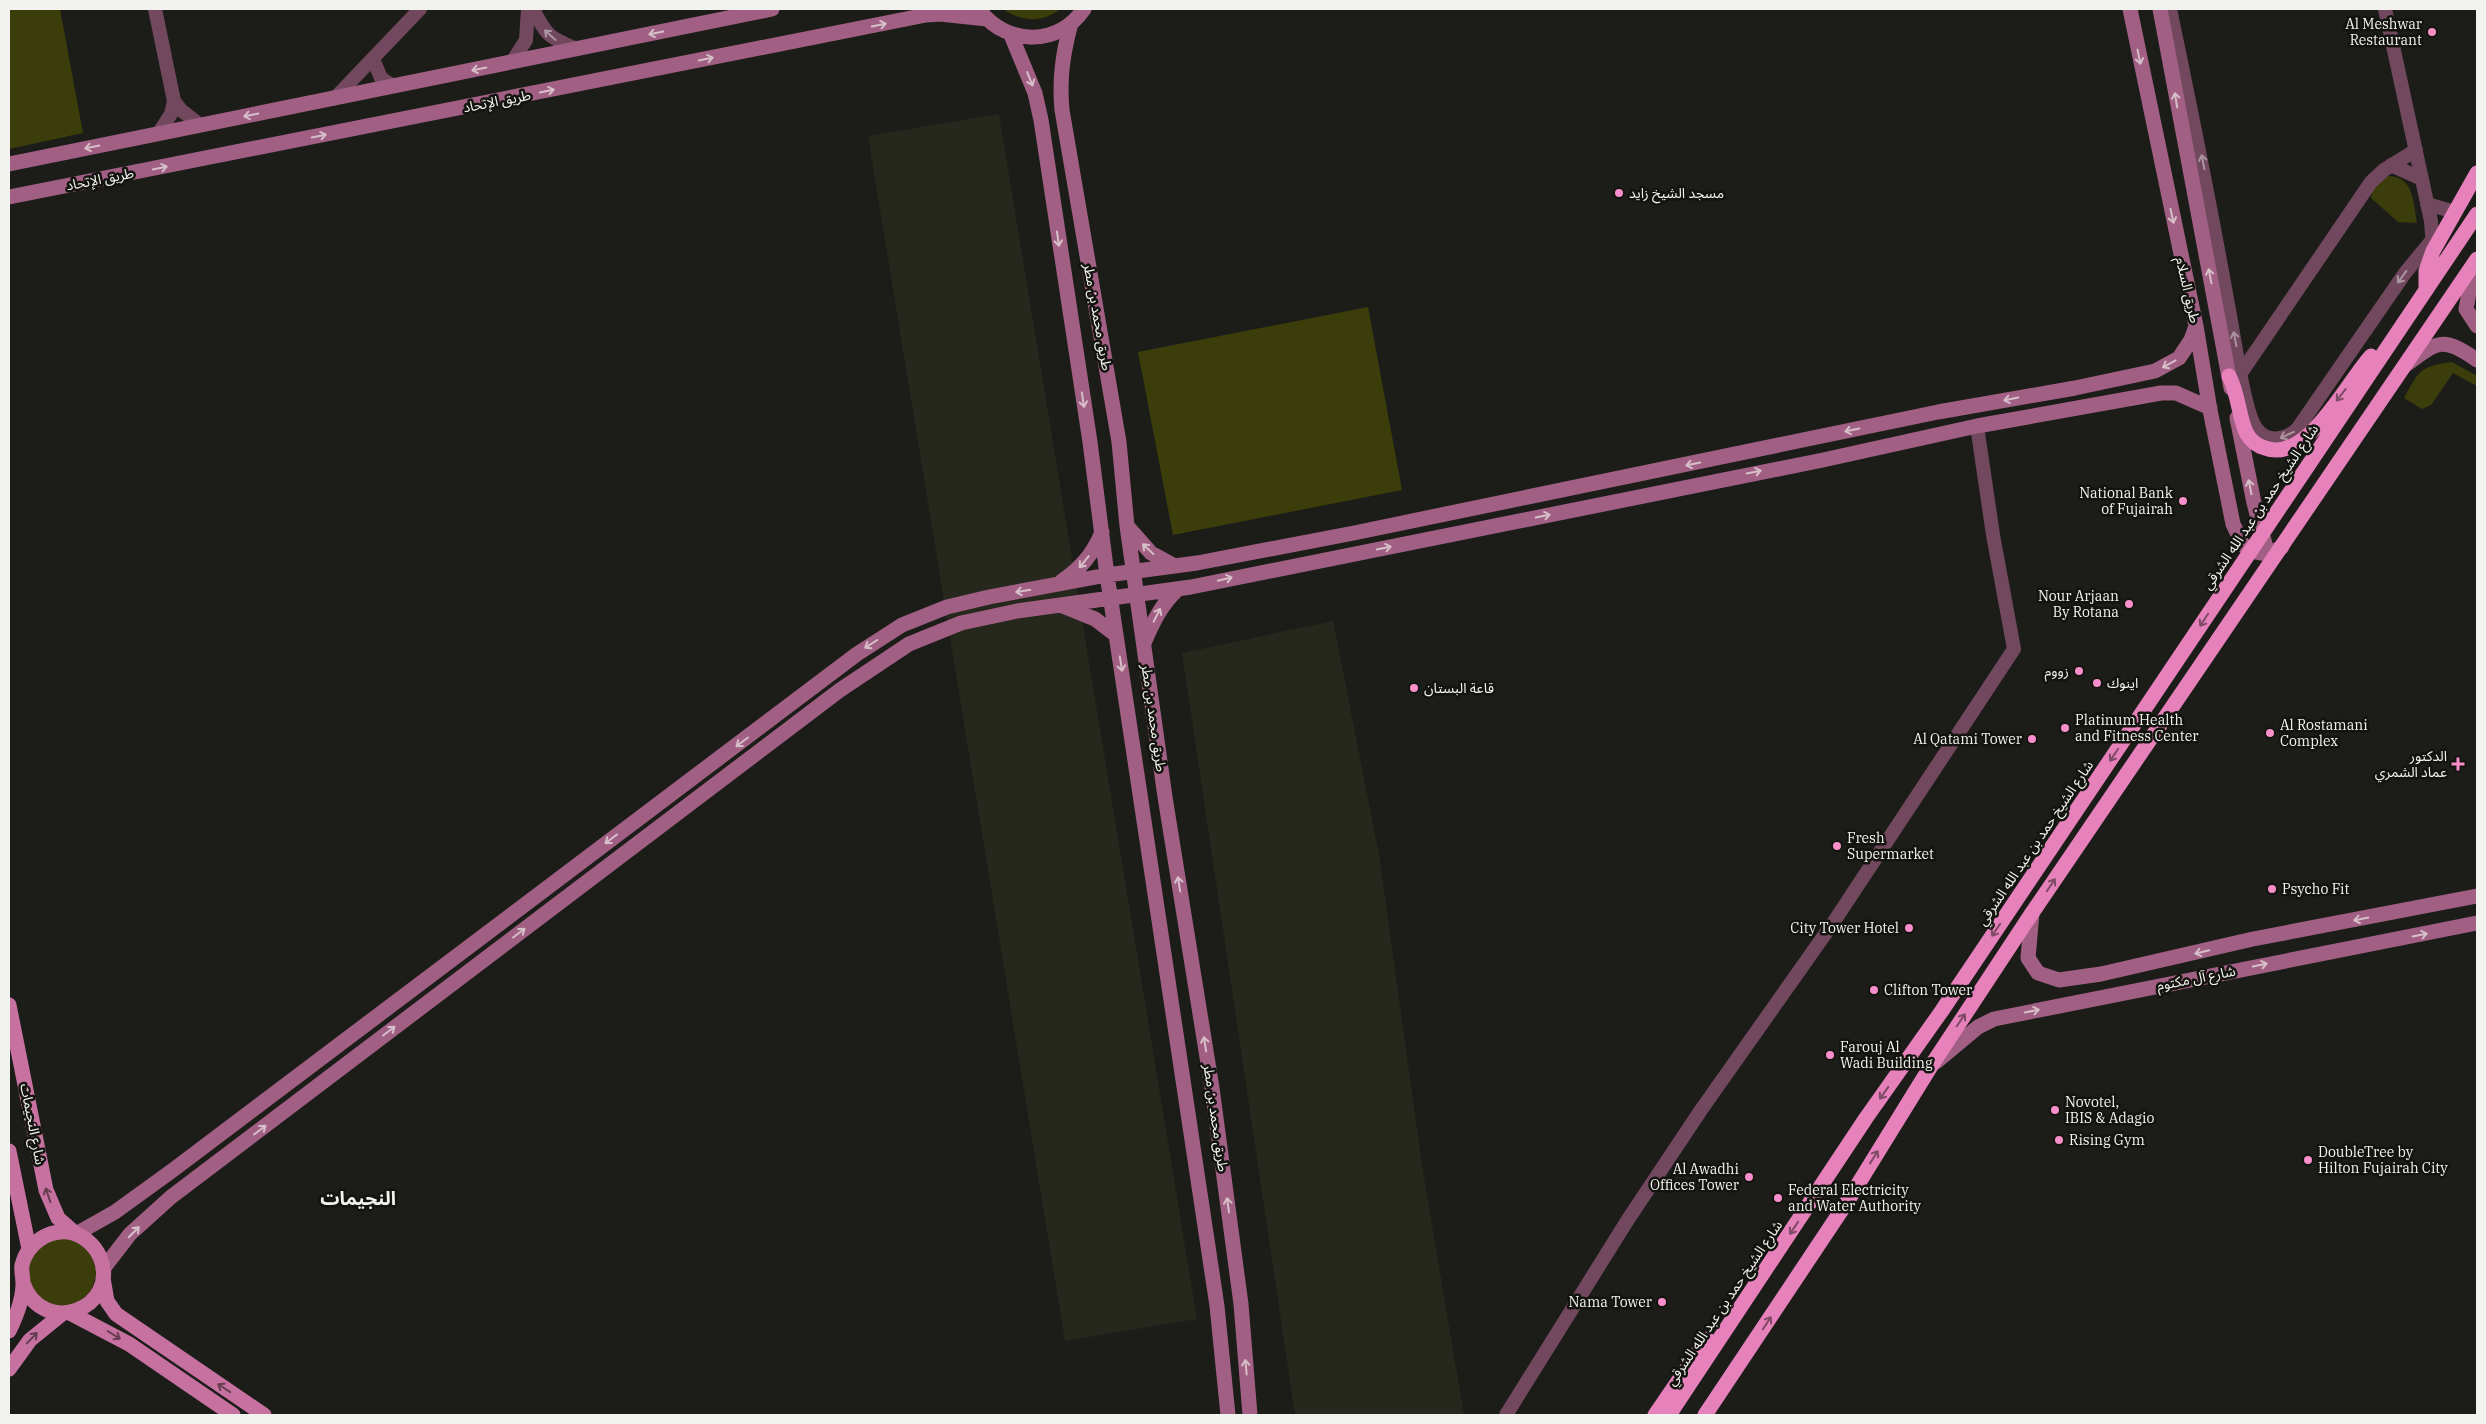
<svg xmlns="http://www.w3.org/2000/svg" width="2486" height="1424" font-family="'IBM Plex Serif','Noto Sans Arabic',serif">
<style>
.built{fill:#26271d}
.green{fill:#3b3d0b}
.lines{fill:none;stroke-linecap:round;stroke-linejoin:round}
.street{stroke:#71485e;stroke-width:14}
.secondary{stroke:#a15f83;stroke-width:15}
.primary{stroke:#c671a0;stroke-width:15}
.highway{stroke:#e781bb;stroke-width:15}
.oneway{stroke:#d6bfc9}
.oneway2{stroke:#ab949f}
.oneway3{stroke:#7d4a65}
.oneway4{stroke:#643e50}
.poi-dot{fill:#f98fca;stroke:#13140f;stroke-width:2}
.labels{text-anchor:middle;stroke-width:5;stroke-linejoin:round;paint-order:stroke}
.poi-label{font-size:14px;fill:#f2f2ef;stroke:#13140f;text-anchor:start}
.street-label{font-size:14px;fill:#f2f2ef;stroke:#13140f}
.district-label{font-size:19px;font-weight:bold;fill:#f2f2ef;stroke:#13140f}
</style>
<rect width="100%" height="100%" fill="#1c1d18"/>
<!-- built -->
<path class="built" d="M999 114 1197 1319 1065 1341 868 136Z
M1333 621 1379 854 1422 1165 1464 1415H1295L1182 653Z"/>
<!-- green -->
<path class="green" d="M9 9H60L83 133 9 149Z
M1003 9H1060C1043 23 1021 22 1003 9Z
M2387 176C2414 176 2413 201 2417 223L2398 222 2371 198 2373 188Z
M1368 307 1402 490 1173 535 1138 352Z
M2452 362 2477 376V386L2453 373 2431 405 2422 409 2404 398C2419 371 2420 366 2452 362Z
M28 1272a34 34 0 1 1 68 0a34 34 0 1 1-68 0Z"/>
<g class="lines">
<!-- street -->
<path class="street" d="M155 9 174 101 181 110 200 125
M533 9C546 35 549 38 577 49
M2170 9C2191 109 2211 209 2229 310 2234 335 2244 411 2256 428 2267 444 2287 440 2298 428L2405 273 2433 239
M2385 9 2431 221 2433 248
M373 59 381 78 393 86
M512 62 526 40 528 9
M334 99 420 9
M158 134 171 114 174 101
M2391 165 2422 179
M2427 204 2455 212
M2241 373 2371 182 2384 170 2416 150
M1506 1415 1627 1221 1701 1110 1833 923 2014 649 1993 535 1977 426"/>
<!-- secondary -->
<path class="secondary" d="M2130 9 2196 326 2210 410 2233 524 2243 545 2250 551 2268 554 2282 547
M2160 9 2231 388
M981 12C1008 46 1059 46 1084 9
M1071 23C1063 53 1059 78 1062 110L1119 442 1127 526 1165 797 1212 1088 1241 1304 1250 1415
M1011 35 1035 93 1041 120 1090 442 1107 575 1217 1306 1228 1415
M9 164 772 9
M9 197 926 15 940 14 987 19
M2474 265 2466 309 2477 326
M2407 364C2439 340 2443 337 2477 360
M2237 418 2254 503 2265 544
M1127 526 1151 553 1175 566
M1062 581C1081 568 1093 554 1102 532
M1063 606 1095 619 1116 635
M1144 643C1153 622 1161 605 1177 590
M2032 913 2028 958 2038 973 2059 980 2101 974 2253 939 2477 896
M1936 1062 1978 1027 1994 1019 2477 923
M76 1234 115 1212 173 1170 857 654 902 625 947 607 989 597 1107 575 1197 563 1354 533 1938 412 2075 388 2155 371 2179 358 2191 340 2196 326
M103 1269 130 1234 171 1197 840 690 909 644 961 623 1017 611 1191 587 1823 460 1977 426 2161 393H2176L2210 408"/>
<!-- primary -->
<path class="primary" d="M9 1005 46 1190 58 1218 76 1234
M9 1151 29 1249
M103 1278 107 1301 116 1314 264 1415
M70 1313 129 1344 233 1415
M9 1331C16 1317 23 1299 23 1283 23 1277 21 1271 22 1265 27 1244 47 1230 68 1232 82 1234 94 1244 100 1257 121 1308 43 1339 23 1283
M9 1369 30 1340 62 1314"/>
<!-- highway -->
<path class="highway" d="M2426 290V271L2433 251 2477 173
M2229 376C2239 395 2239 420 2247 434 2251 441 2258 446 2265 448 2307 464 2347 382 2371 356
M1655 1415 1707 1339
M1669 1415 1866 1118 1941 1012 2477 214
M1705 1415 1847 1202 1931 1066 2032 913 2477 259"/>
</g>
<!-- one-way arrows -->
<defs><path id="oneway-shaft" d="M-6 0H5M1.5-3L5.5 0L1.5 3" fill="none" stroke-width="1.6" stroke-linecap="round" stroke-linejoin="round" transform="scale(1.25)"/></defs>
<g class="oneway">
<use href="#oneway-shaft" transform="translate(879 25) rotate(-11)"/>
<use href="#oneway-shaft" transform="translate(656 33) rotate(168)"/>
<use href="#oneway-shaft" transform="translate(2139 57) rotate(78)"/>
<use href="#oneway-shaft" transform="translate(706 59) rotate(-11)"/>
<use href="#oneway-shaft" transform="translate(479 69) rotate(169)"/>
<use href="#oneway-shaft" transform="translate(1030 79) rotate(68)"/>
<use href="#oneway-shaft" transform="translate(547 91) rotate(-11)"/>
<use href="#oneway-shaft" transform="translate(2176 100) rotate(-99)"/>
<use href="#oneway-shaft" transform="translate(251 115) rotate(169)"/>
<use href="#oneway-shaft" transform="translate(319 136) rotate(-11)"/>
<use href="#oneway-shaft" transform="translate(92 147) rotate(169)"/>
<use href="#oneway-shaft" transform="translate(160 168) rotate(-11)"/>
<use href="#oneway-shaft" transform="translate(2172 216) rotate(78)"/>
<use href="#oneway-shaft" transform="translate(1058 239) rotate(82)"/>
<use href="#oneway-shaft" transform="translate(2210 276) rotate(-101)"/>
<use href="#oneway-shaft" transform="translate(2169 364) rotate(151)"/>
<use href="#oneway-shaft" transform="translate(2011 399) rotate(169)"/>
<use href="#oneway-shaft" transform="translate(1083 400) rotate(81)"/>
<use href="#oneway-shaft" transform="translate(1852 430) rotate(168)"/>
<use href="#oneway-shaft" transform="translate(1693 464) rotate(168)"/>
<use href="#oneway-shaft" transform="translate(1754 472) rotate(-12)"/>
<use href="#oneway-shaft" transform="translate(2250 487) rotate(-101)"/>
<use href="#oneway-shaft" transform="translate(1543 516) rotate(-12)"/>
<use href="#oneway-shaft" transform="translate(1384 548) rotate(-11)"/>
<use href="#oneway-shaft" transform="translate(1148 549) rotate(-137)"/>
<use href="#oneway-shaft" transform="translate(1084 562) rotate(129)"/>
<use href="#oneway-shaft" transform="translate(1225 579) rotate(-13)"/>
<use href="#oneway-shaft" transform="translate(1023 591) rotate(170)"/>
<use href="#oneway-shaft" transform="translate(1157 615) rotate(-63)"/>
<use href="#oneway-shaft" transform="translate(871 644) rotate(148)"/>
<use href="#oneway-shaft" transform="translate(1121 664) rotate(81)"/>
<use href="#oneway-shaft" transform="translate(742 742) rotate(143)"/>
<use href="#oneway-shaft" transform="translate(611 839) rotate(143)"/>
<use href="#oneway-shaft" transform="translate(1179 884) rotate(-99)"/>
<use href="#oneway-shaft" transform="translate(2361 919) rotate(169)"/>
<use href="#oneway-shaft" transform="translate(519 933) rotate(-37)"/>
<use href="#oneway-shaft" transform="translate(2420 935) rotate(-11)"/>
<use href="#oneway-shaft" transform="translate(2202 952) rotate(166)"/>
<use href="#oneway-shaft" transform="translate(2260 965) rotate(-12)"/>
<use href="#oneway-shaft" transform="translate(2032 1011) rotate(-11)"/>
<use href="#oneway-shaft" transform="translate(389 1031) rotate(-37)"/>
<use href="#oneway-shaft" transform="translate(1205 1044) rotate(-99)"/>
<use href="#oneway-shaft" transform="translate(260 1130) rotate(-37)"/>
<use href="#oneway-shaft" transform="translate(1228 1205) rotate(-98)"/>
<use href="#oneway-shaft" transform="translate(134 1232) rotate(-45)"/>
<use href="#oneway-shaft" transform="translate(1246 1367) rotate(-95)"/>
</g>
<g class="oneway2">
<use href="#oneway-shaft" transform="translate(550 35) rotate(-138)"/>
<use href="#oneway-shaft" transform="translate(2203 162) rotate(-101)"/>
<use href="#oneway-shaft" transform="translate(2402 277) rotate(126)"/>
<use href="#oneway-shaft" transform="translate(2235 339) rotate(-101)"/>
<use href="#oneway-shaft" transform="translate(2287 435) rotate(155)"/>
</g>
<g class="oneway3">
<use href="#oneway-shaft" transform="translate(2341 395) rotate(128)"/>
<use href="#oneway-shaft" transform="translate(2204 620) rotate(123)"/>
<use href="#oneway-shaft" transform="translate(2114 755) rotate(124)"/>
<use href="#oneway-shaft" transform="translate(2051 885) rotate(-56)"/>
<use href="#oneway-shaft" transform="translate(1996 930) rotate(124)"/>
<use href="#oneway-shaft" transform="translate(1961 1020) rotate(-56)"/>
<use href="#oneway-shaft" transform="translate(1884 1093) rotate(125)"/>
<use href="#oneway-shaft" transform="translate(1874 1157) rotate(-58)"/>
<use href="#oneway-shaft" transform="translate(1794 1228) rotate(124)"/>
<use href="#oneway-shaft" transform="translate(1767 1323) rotate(-57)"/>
</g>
<g class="oneway4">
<use href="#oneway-shaft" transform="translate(48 1195) rotate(-109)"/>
<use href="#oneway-shaft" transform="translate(114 1335) rotate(32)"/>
<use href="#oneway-shaft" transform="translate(32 1338) rotate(-46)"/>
<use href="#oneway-shaft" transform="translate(224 1388) rotate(-146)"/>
</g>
<!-- markers -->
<g class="poi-dot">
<circle cx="2432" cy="32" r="5"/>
<circle cx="1619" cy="193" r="5"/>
<circle cx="2183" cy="501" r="5"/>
<circle cx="2129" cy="604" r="5"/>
<circle cx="2079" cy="671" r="5"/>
<circle cx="2097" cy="683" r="5"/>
<circle cx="1414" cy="688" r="5"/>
<circle cx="2065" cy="728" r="5"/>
<circle cx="2270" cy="733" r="5"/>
<circle cx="2032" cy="739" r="5"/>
<path d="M2455.5 756.5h5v5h5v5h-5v5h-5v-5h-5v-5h5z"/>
<circle cx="1837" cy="846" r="5"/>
<circle cx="2272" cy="889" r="5"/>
<circle cx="1909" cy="928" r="5"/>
<circle cx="1874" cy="990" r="5"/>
<circle cx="1830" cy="1055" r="5"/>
<circle cx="2055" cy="1110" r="5"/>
<circle cx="2059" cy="1140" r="5"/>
<circle cx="2308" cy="1160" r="5"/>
<circle cx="1749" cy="1177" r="5"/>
<circle cx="1778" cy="1198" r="5"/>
<circle cx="1662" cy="1302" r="5"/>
</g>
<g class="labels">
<!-- poi labels -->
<g class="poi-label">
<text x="2422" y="29" text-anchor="end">Al Meshwar<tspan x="2422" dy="16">Restaurant</tspan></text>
<text x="1629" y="198">مسجد الشيخ زايد</text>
<text x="2173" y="498" text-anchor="end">National Bank<tspan x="2173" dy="16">of Fujairah</tspan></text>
<text x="2119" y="601" text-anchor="end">Nour Arjaan<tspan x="2119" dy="16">By Rotana</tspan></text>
<text x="2069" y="676" text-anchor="end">زووم</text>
<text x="2107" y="688">اينوك</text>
<text x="1424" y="693">قاعة البستان</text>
<text x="2075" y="725">Platinum Health<tspan x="2075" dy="16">and Fitness Center</tspan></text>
<text x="2280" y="730">Al Rostamani<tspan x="2280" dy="16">Complex</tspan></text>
<text x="2022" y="744" text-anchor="end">Al Qatami Tower</text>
<text x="2447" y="761" text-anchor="end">الدكتور<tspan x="2447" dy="16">عماد الشمري</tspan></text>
<text x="1847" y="843">Fresh<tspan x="1847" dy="16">Supermarket</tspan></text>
<text x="2282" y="894">Psycho Fit</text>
<text x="1899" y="933" text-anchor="end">City Tower Hotel</text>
<text x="1884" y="995">Clifton Tower</text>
<text x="1840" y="1052">Farouj Al<tspan x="1840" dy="16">Wadi Building</tspan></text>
<text x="2065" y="1107">Novotel,<tspan x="2065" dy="16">IBIS &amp; Adagio</tspan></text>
<text x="2069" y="1145">Rising Gym</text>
<text x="2318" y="1157">DoubleTree by<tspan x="2318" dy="16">Hilton Fujairah City</tspan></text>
<text x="1739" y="1174" text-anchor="end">Al Awadhi<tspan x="1739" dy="16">Offices Tower</tspan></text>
<text x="1788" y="1195">Federal Electricity<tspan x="1788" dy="16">and Water Authority</tspan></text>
<text x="1652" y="1307" text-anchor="end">Nama Tower</text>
</g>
<!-- street labels -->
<g class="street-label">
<text transform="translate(497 101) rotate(-11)" y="5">طريق اﻹتحاد</text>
<text transform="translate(100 179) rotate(-11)" y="5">طريق اﻹتحاد</text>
<text transform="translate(2188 290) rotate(77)" y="5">طريق السلام</text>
<text transform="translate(1098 317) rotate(80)" y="5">طريق محمد بن مطر</text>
<text transform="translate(2260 507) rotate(-56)" y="5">شارع الشيخ حمد بن عبد الله الشرقي</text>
<text transform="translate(1154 718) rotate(82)" y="5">طريق محمد بن مطر</text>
<text transform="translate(2035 843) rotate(-56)" y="5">شارع الشيخ حمد بن عبد الله الشرقي</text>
<text transform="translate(2196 978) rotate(-11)" y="5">شارع آل مكتوم</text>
<text transform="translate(1216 1118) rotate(82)" y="5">طريق محمد بن مطر</text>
<text transform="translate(33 1124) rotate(79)" y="5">شارع النجيمات</text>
<text transform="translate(1724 1303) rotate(-56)" y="5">شارع الشيخ حمد بن عبد الله الشرقي</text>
</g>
<!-- district labels -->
<g class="district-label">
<text x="358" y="1205">النجيمات</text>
</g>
</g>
<!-- border -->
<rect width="2486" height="1424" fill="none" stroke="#f2f2ef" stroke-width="20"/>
</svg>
